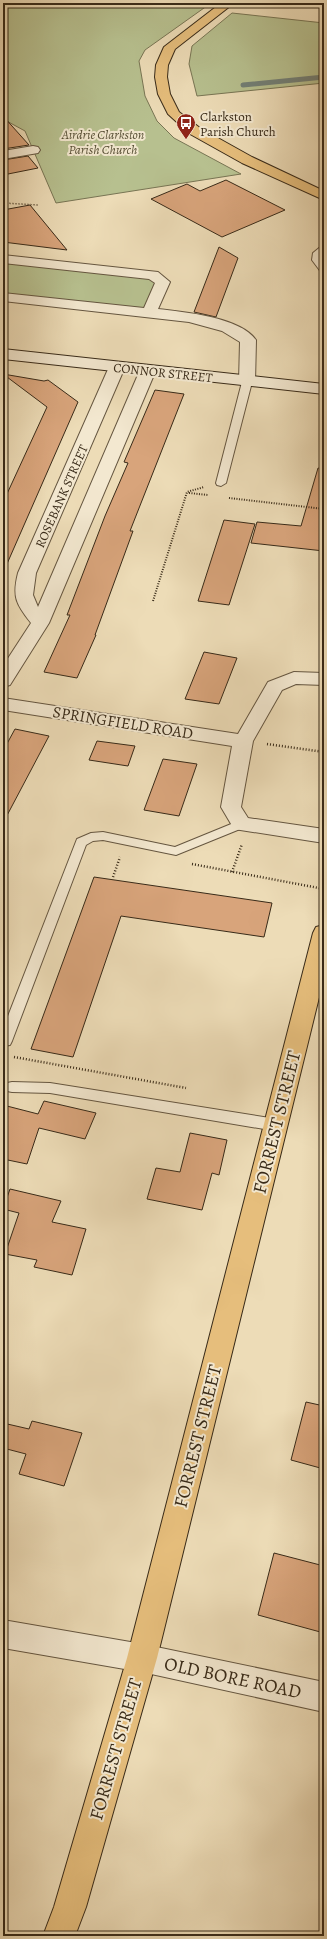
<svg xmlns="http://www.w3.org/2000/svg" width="327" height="1939" font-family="Alegreya,serif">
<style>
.green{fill:#b7c08f;stroke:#787554}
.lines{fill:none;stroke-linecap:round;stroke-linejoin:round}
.stream{stroke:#738077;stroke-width:5}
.building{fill:#d8a47b;stroke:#382a18}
.service-casing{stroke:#655640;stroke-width:2}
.minor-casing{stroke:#655640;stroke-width:2}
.secondary-casing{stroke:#382a18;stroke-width:2}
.primary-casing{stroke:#382a18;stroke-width:2}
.path-far2{stroke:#382a18;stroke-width:1.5;stroke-dasharray:0.5 1;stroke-linecap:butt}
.path-far1{stroke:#382a18;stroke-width:2;stroke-dasharray:1 1.5;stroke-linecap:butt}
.path{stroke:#382a18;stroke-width:2.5;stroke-dasharray:1 2;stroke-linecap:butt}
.service{fill:#f3e8d0;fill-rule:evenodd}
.minor{fill:#f3e8d0;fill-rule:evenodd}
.secondary{fill:#f3e8d0;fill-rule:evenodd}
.primary{fill:#e6be7c;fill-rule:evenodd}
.labels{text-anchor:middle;stroke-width:4;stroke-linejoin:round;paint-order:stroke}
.far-poi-label{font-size:13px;fill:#382a18;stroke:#f3e8d0;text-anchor:start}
.far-park-label{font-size:13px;font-style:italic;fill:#585036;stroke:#f3e8d0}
.far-street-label{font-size:13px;fill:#382a18;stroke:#f3e8d0}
.street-label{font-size:16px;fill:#382a18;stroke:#f3e8d0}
.near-street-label{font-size:19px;fill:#382a18;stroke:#f3e8d0}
</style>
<rect width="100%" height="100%" fill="#eddcb7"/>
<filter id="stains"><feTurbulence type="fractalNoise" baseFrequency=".005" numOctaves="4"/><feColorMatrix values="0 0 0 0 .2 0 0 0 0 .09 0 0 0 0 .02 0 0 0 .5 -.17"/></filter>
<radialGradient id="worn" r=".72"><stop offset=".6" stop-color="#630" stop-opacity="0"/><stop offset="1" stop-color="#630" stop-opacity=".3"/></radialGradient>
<!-- green -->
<path class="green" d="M3 3H211L145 50 139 61 145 96 157 121 174 138 241 174 56 203 25 131 3 119Z
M232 13 324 23V83L197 96 189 64 192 46Z
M3 261 156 279 146 309 3 295Z"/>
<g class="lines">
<!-- stream -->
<path class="stream" d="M243 85 324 77"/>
</g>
<!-- building -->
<path class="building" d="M3 116 29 145 3 149Z
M28 156 38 168 3 175V160Z
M226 180 285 210 222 237 151 199 187 184 200 191Z
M30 205 67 250 3 242V210Z
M219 247 238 258 216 317 194 312Z
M3 374 44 381 48 380 78 402 3 573V496H6L47 407Z
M155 390 184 394 130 531H133L95 635H96L77 678 44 672 70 615H67L105 516 128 463 124 462Z
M318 468 324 469V551L251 543 257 522 301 526Z
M224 520 255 524 229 605 198 601Z
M204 652 237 658 219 704 185 699Z
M15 729 49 736 3 823V751Z
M97 741 135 746 128 766 89 760Z
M163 759 197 764 179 816 144 810Z
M94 877 272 903 264 937 121 916 73 1057 31 1049Z
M44 1101 96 1113 85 1139 39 1128 27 1164 3 1159V1105L38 1114Z
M190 1133 227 1140 219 1175 212 1173 202 1210 147 1199 156 1168 180 1172Z
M10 1189 61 1201 52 1222 86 1229 72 1275 34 1267 37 1260 5 1254 19 1213 3 1209Z
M306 1402 324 1406V1469L291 1460Z
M32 1421 82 1433 64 1486 19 1474 26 1454 3 1448V1423L29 1429Z
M274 1553 324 1566V1633L258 1615Z"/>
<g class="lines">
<defs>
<path id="service" d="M324 244V252L320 256C320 262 324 264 324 273L321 272 312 260 313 253Z
M247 379 252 382 226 483 221 486 217 485 216 483 242 382Z
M241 820 245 821 247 824 245 827 176 855 103 840 93 841 86 845 12 1041 10 1045 3 1046V1029L77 839 91 833 103 832 175 847Z
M12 1082 50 1083 276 1119 281 1121 283 1125 281 1129 276 1131 50 1093 12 1092 7 1091 5 1087 7 1083Z"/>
<path id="minor" d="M33 146 38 147 40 150 38 153 3 159V151Z
M3 255 158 272 170 282 158 309C184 312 240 317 256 340L255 382 253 385 247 387 241 385 239 382 240 342 222 331 189 322 3 301V293L144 308 155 283 149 279 3 263Z
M117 362 123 364 125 367 36 573 33 595 38 607 140 370 142 367 148 365 154 367 156 370 49 623 10 685 3 687V666L31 623C16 604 12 597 18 573L109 367 111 364Z
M294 672 324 673V685L296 684 282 690 253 741 241 807 248 818 324 829V843L234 829 221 807 232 746 3 710V698L238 734 268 682Z
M3 1620 142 1644 324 1682V1712L142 1672 3 1648Z"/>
<path id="secondary" d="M3 349 324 384V394L3 359Z"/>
<path id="primary" d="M221 3H234L175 49 168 65 167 77 170 94 179 112 200 128 252 157 324 191V200L242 163 190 134 168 114 158 94 155 77 156 65 164 47Z
M324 925V977L157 1658 86 1907 75 1936H43L54 1907 127 1658 313 933 316 927Z"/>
</defs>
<!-- service casing -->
<use href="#service" class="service-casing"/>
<!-- minor casing -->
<use href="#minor" class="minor-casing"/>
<!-- secondary casing -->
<use href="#secondary" class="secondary-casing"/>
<!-- primary casing -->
<use href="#primary" class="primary-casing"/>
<!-- path-far2 -->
<path class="path-far2" d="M3 203 38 205"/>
<!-- path-far1 -->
<path class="path-far1" d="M189 493 208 495
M229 498 324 509
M153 601 187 492 204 487"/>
<!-- path -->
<path class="path" d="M267 744 324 752
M192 864 324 889
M232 872 242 844
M113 877 120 857
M14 1057 186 1088"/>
<!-- service -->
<use href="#service" class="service"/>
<!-- minor -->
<use href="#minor" class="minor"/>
<!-- secondary -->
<use href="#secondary" class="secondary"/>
<!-- primary -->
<use href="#primary" class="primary"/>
</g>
<!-- icons -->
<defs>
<symbol id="bus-pin" viewBox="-11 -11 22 30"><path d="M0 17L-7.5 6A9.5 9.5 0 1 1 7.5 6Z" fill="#8f2418" stroke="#f3e8d0"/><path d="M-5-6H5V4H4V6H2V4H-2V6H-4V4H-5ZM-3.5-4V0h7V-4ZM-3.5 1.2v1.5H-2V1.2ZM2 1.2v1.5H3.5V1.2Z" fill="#fff"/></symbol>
</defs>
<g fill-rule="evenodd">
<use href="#bus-pin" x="175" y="112" width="22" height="30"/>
</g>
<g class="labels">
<!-- far-poi labels -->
<g class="far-poi-label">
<text x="200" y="121">Clarkston<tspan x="200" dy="15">Parish Church</tspan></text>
</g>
<!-- far-park labels -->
<g class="far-park-label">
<text x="103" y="139">Airdrie Clarkston<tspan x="103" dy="15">Parish Church</tspan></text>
</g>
<!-- far-street labels -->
<g class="far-street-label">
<text transform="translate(163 372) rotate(6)" y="5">CONNOR STREET</text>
<text transform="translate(61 496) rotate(-66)" y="5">ROSEBANK STREET</text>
</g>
<!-- street labels -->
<g class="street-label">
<text transform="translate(123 722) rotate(9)" y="6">SPRINGFIELD ROAD</text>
</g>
<!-- near-street labels -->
<g class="near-street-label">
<text transform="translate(276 1122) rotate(-76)" y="7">FORREST STREET</text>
<text transform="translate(197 1436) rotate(-76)" y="7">FORREST STREET</text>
<text transform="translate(233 1677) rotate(12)" y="7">OLD BORE ROAD</text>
<text transform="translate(115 1749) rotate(-74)" y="7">FORREST STREET</text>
</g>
</g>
<!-- margin -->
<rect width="327" height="1939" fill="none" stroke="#eddcb7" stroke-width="16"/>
<rect x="4" y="4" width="319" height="1931" fill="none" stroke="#382a18" stroke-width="2"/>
<rect x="8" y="8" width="311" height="1923" fill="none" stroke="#382a18"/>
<rect width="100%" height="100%" filter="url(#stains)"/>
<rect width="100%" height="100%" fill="url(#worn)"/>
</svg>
